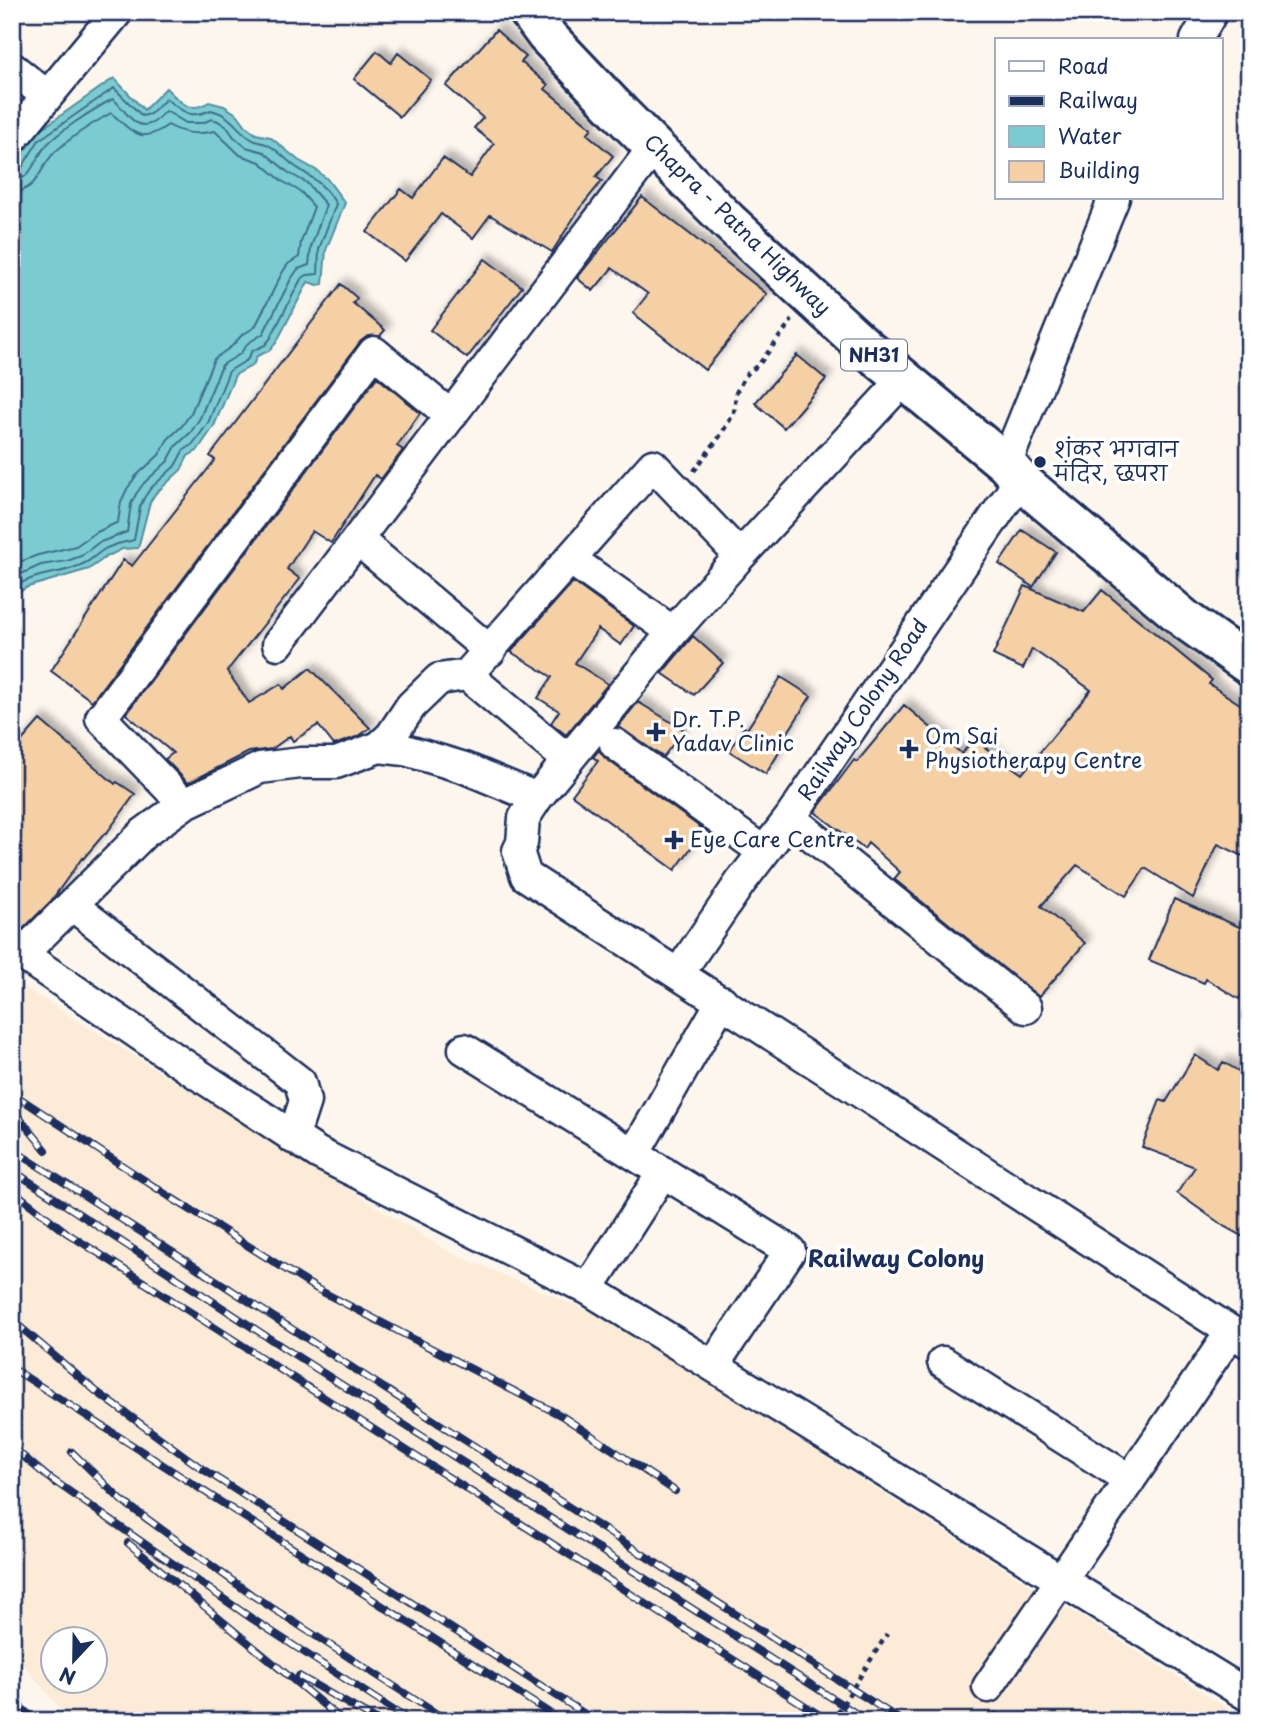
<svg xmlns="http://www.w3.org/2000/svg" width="1261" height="1733" font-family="'Playpen Sans','Playpen Sans Deva',sans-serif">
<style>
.built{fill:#fbebd7;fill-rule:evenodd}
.water{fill:#7accd0;stroke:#548da2;stroke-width:2}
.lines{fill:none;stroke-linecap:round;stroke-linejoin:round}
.shore{stroke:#416e8c;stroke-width:2}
.building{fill:#f5d0a5;stroke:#1b2f5e;stroke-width:2;filter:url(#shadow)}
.minor-casing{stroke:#1b2f5e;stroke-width:35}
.highway-casing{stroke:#1b2f5e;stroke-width:44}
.path{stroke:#1b2f5e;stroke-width:4.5;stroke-dasharray:5 5;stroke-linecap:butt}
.minor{stroke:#fff;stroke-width:30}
.highway{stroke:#fff;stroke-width:38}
.rail-casing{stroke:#1b2f5e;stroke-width:8}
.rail{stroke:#fff;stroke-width:5;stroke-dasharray:16;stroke-linecap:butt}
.path-bridge{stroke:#1b2f5e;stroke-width:4.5;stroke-dasharray:5 5;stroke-linecap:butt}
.poi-dot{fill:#1b2f5e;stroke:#fff;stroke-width:2.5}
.labels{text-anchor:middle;stroke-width:7;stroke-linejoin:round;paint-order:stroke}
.shield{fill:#fff;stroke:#5f6d8e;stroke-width:2}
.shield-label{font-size:19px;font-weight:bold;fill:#1b2f5e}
.street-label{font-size:21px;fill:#1b2f5e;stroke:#fff}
.poi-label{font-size:21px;fill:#1b2f5e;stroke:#fff;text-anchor:start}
.neighbourhood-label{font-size:23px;font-weight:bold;fill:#1b2f5e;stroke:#fff}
</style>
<defs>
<filter id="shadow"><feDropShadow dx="6" dy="-6" stdDeviation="3.5" flood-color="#0004"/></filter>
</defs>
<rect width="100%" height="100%" fill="#fdf6ed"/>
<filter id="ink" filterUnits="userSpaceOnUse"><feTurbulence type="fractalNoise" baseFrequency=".0143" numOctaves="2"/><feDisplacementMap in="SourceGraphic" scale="14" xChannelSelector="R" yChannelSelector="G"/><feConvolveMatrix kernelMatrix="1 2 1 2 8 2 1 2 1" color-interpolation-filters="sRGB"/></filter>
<g filter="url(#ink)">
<!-- built -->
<path class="built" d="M12 980 451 1253 598 1315 1248 1721H70L12 1650ZM52 1638H94V1680H52Z"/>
<!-- water -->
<path class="water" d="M114 78 144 110 166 88C181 103 189 114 209 102L224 106 238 115 246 126 256 134 270 137 298 160 316 170 327 179 345 203 326 250 323 284 318 285 308 282 276 343 269 351 257 356 253 365 235 375 214 426 197 451 188 456 181 470 155 494 150 502 138 548 122 549 106 557 89 569 28 587 12 596V169L33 135Z"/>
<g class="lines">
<!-- shore -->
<path class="shore" d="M12 172 21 169 39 140 114 88 142 116 150 114 166 99C183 111 189 120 211 110 232 115 234 127 250 138 256 143 264 142 270 146 280 152 287 161 296 167 313 178 326 186 336 204L319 249 318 274 307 275 301 279 270 339 265 345 252 351 247 360 229 371 208 423 198 437 192 445 183 451 175 466 150 489 144 498 140 507 134 540C123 543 113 544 103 550 97 554 91 560 85 563 61 576 38 571 12 588
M12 181C32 180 34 160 45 147 56 133 97 107 113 99 125 108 135 134 154 122 158 119 161 114 166 111L186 123H202L212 119 218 121 227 127 234 137 246 147 264 152 289 173 307 183 326 205 311 247 309 265 298 269 291 279 263 334 248 343 240 354 222 365 200 418 191 432 176 446 168 461 144 483 136 494 131 504 127 532 98 543 81 556 67 561 41 565 12 578
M12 192C39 191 39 167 55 152 71 137 93 123 111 113 133 131 139 146 168 125 184 134 196 135 215 131L240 155 260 162 282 181 301 192 314 207 301 242 299 257 288 264 282 273 255 327 242 335 232 346 214 359 191 413 182 426 168 439 159 455 136 476 127 489 121 502 118 522 93 534 76 546 38 555 12 565"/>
</g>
<!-- building -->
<path class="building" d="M496 30 526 57 521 62 548 85 545 89 592 128 587 134 613 156 596 177 602 181 580 208 552 252 490 215 473 238 441 214 405 261 367 232 401 189 413 198 443 158 470 177 494 144 474 128 483 118 446 86Z
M377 51 391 63 398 53 431 80 400 117 354 79Z
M642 197 767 294 705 370 633 313 648 294 612 268 593 291 577 278Z
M485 259 522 287 467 358 430 330Z
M341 284 357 298 353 303 385 330 380 336H368L360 342 92 701 51 671 123 560 132 566 215 460 210 456Z
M797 355 826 379 784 428 755 403Z
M377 377 420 413 397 446 403 450 381 479 375 475 331 543 312 531 287 569 300 579 227 671 249 703 281 684 284 689 310 668 370 728 359 736 334 745 318 725 293 741 290 736 272 749 249 752 188 783 165 759 173 753 126 714Z
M1022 530 1056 552 1033 587 999 564Z
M573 582 634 626 621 645 598 629 575 663 608 684 566 735 551 723 559 711 538 698 552 677 511 652Z
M1025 586 1084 612 1102 590 1212 680 1209 684 1249 710V859L1218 844 1193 898 1145 868 1126 896 1077 865 1041 906 1085 943 1039 997 894 879 900 872 868 843 864 849 815 812 854 760 857 762 904 705 962 754 973 739 1022 774 1091 690 1032 649 1023 669 993 655Z
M693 636 723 663 694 695 662 673Z
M781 677 811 696 778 748 781 749 766 774 729 751 744 727 747 729Z
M638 702 684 730 663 757 618 727Z
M40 720 115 784 117 782 135 794 106 834 105 833 83 859 82 858 51 901 23 929 12 921V752Z
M599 750 605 758 704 830 675 870 572 795 598 761 593 757Z
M1174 899 1249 931V983L1239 999 1206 979 1204 983 1149 960Z
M1195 1055 1218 1070 1223 1062 1249 1077V1240L1225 1227 1177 1193 1195 1167 1142 1147 1160 1100 1166 1102Z"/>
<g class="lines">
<defs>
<path id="minor" d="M1196 40 1212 12
M12 68 47 96
M12 139 117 12
M904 379 740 556 673 632 537 798 524 818 522 843 518 851 526 876 1249 1343
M1006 464 1114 198
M358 540 490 651
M570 559 673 632
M278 644 654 147
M467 675 568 760
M615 744 764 852
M379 747 391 736 411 706 439 679 467 675 653 465 740 556
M184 804 101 718 374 352 451 416
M790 818 1026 1008
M72 905 300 1082 305 1101 293 1138
M12 951 25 948 34 942 144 833 184 804 260 768 301 763H336L379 747 405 750 465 768 537 798
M17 951 196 1073 318 1153 588 1289 1249 1696
M679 973 740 883 790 818 1020 480
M464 1049 790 1251 713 1366
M634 1154 722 1001
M588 1289 663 1172
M943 1362 1130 1480
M988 1687 1231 1332"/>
<path id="highway" d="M529 12 546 35 620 113 729 222 865 347 1006 464 1020 480 1187 621 1249 665"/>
</defs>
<!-- minor casing -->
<use href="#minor" class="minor-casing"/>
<!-- highway casing -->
<use href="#highway" class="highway-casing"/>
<!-- path -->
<path class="path" d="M694 471 720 436 734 413 736 393 745 376 760 363 792 320
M994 1713 1005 1721"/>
<!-- minor -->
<use href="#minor" class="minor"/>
<!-- highway -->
<use href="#highway" class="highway"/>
<defs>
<path id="rail" d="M12 1093 170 1197 317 1289 562 1416 675 1491
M12 1109 46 1150
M12 1149 902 1721
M12 1170 281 1346 868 1721
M12 1190 67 1233 829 1721
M12 1320 97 1392 201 1468 596 1721
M12 1368 562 1721
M12 1447 55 1483
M72 1452 121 1500 252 1595 448 1721
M50 1478 251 1618 410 1721
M128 1543 343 1721
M299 1676 378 1721
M12 1698 35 1721"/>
</defs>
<!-- rail casing -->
<use href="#rail" class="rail-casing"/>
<!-- rail -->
<use href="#rail" class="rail"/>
<!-- path-bridge -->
<path class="path-bridge" d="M832 1721 887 1634"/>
</g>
</g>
<!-- markers -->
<g class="poi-dot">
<circle cx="1040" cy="462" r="7"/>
<path d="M652.5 721.5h7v7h7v7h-7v7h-7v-7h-7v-7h7z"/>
<path d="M905.5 738.5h7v7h7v7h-7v7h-7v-7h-7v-7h7z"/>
<path d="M670.5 829.5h7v7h7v7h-7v7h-7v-7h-7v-7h7z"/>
</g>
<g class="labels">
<!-- shield labels -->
<rect class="shield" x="841" y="339.5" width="66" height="31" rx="5"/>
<g class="shield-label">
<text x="874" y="362">NH31</text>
</g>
<!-- street labels -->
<g class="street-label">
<text transform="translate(737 225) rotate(44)" y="7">Chapra - Patna Highway</text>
<text transform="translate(863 710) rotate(-56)" y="7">Railway Colony Road</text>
</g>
<!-- poi labels -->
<g class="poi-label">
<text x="1054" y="457">शंकर भगवान<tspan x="1054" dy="24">मंदिर, छपरा</tspan></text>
<text x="672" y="727">Dr. T.P.<tspan x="672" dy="24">Yadav Clinic</tspan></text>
<text x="925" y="744">Om Sai<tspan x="925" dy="24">Physiotherapy Centre</tspan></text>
<text x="690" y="847">Eye Care Centre</text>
</g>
<!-- neighbourhood labels -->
<g class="neighbourhood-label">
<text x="896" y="1267">Railway Colony</text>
</g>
</g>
<!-- margin -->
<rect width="1261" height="1733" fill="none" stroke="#fff" stroke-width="42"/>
<rect x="21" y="21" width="1219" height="1691" fill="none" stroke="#1b2f5e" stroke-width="2.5" filter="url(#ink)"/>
<!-- legend -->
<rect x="995" y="38" width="228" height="161" fill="#ffffff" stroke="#a4acbf" stroke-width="2"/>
<rect x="1009" y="61" width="35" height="10" fill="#ffffff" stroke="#a4acbf" stroke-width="2"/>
<text x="1058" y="74" font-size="21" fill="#1b2f5e">Road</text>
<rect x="1009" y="96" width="35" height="10" fill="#1b2f5e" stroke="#a4acbf" stroke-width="2"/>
<text x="1058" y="108" font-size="21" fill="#1b2f5e">Railway</text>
<rect x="1009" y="126" width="35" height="21" fill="#7accd0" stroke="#a4acbf" stroke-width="2"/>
<text x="1058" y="144" font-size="21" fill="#1b2f5e">Water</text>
<rect x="1009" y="161" width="35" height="21" fill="#f5d0a5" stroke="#a4acbf" stroke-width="2"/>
<text x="1058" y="178" font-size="21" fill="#1b2f5e">Building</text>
<!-- north arrow -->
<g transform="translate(74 1660) rotate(202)"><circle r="33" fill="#ffffff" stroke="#a4acbf" stroke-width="2"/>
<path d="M0-5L12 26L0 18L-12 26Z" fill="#1b2f5e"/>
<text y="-10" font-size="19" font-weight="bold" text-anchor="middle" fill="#1b2f5e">N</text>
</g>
</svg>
